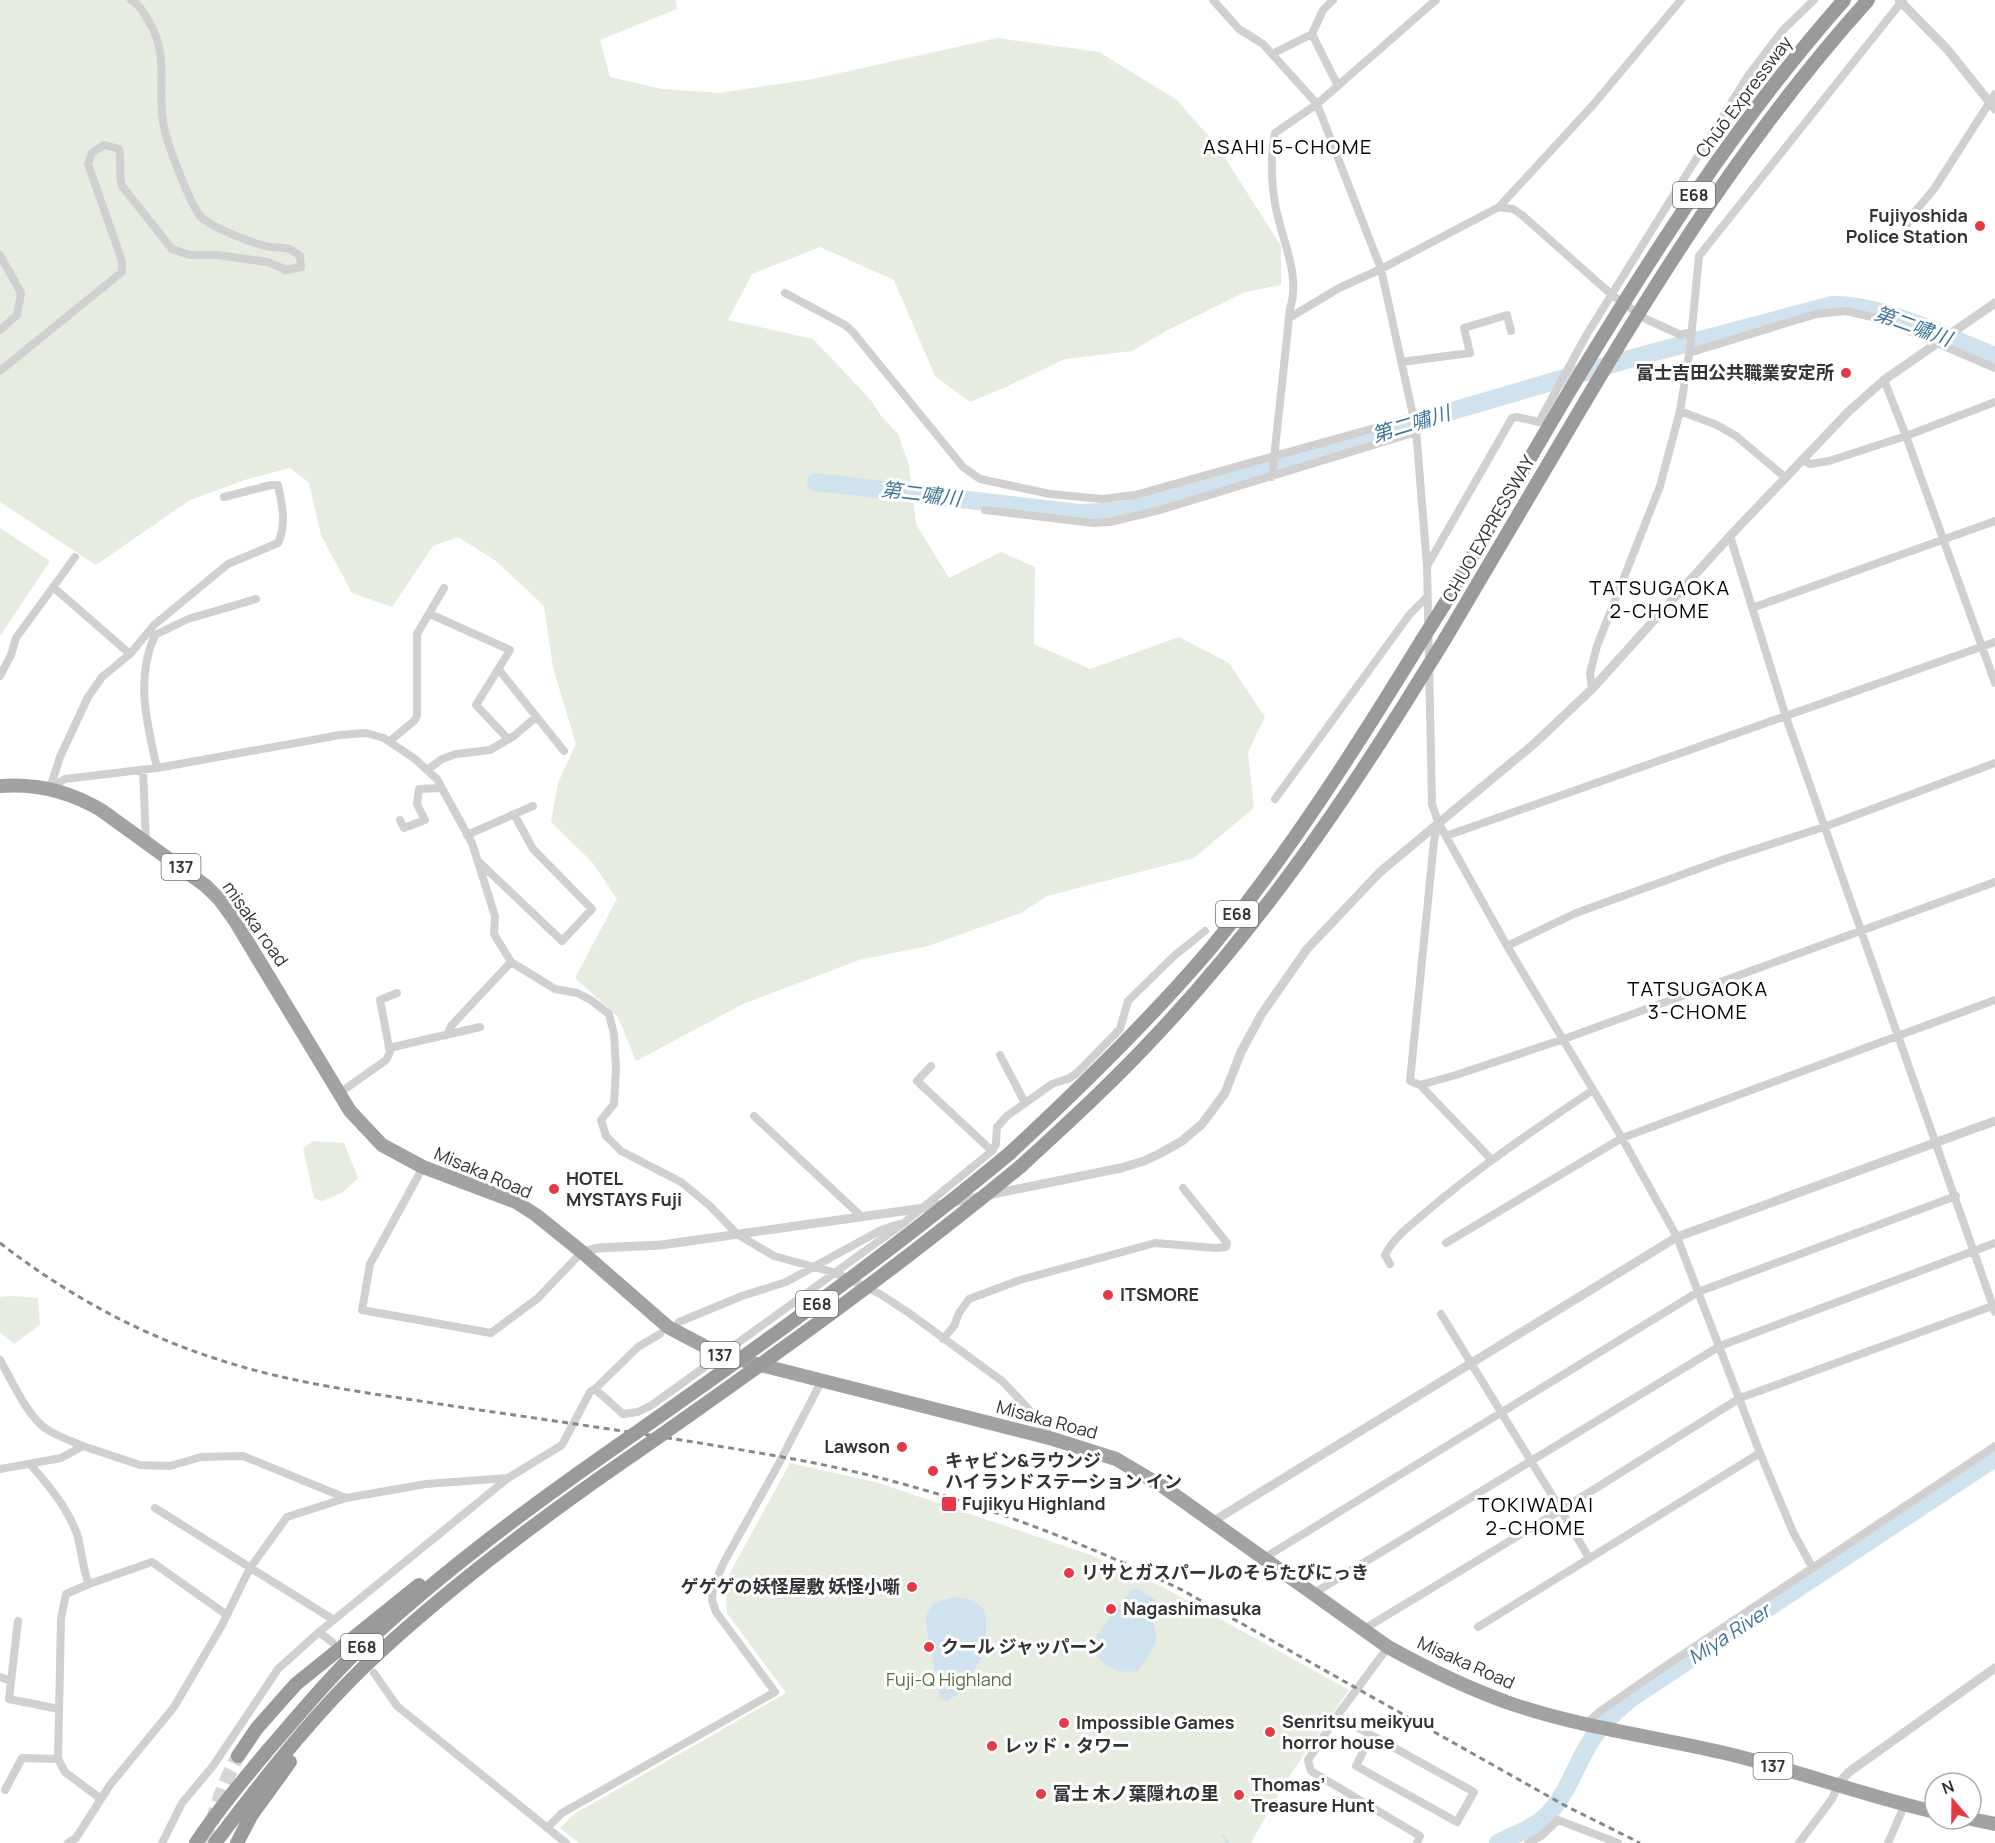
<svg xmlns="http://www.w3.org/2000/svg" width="1995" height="1843" font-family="Manrope,'Noto Sans JP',sans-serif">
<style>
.green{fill:#e6ecdf}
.water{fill:#cfe2ee}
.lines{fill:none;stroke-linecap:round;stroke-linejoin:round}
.stream{stroke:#cfe2ee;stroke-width:3}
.river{stroke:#cfe2ee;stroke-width:18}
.motorway-tunnel{stroke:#d6d6d6;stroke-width:14;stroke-dasharray:14 7;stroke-linecap:butt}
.minor{stroke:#d0d0d0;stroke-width:8}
.tertiary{stroke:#d0d0d0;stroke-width:9}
.trunk{stroke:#a2a2a2;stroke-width:14}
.motorway{stroke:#9a9a9a;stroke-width:14}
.rail{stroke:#888;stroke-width:3;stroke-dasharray:6 4.5;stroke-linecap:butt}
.motorway-bridge{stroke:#9a9a9a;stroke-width:14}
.poi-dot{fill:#e63946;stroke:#fff;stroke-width:2}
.labels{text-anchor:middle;stroke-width:6;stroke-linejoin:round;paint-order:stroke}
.shield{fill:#fff;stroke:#707070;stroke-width:1.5}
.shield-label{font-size:16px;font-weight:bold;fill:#333}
.street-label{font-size:18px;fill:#333;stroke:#fff}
.poi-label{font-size:18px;font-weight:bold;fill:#333;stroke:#fff;text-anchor:start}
.park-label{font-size:18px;fill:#56703f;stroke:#fff}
.neighbourhood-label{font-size:20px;letter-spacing:1.5px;fill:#000;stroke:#fff}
.water-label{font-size:20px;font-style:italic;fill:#3f7597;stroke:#fff}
</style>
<rect width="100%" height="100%" fill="#fff"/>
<!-- green -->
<path class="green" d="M0 0H676L677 9 600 40 610 77 662 89 719 93 813 79 997 38 1099 52 1177 100 1218 147 1281 246V285L1245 292 1166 331 1132 351 1065 359 1006 387 970 402 935 376 894 280 820 247 752 274 728 320 813 339 870 399 882 417 898 434 909 465 916 524 949 578 1001 552 1035 567 1034 644 1090 669 1179 637 1229 663 1265 717 1248 752 1254 808 1194 858 1047 896 1021 913 928 946 859 960 743 1004 636 1061 618 1017 575 978 617 899 592 862 551 822 558 783 576 744 553 668 544 606 496 561 458 537 433 546 392 607 352 593 321 535 309 483 290 468 248 479 190 500 96 565 0 502Z
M0 528 50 561 0 636Z
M314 1141 344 1143 358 1178 342 1193 322 1201 314 1198 303 1148Z
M13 1296 38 1298 40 1325 14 1344 0 1332V1297Z
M790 1463 879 1483 1091 1555 1159 1585 1349 1690 1286 1781 1251 1843H579L560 1828 574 1814 786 1693 727 1613 725 1582Z"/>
<!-- water -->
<path class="water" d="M1136 1588 1166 1606 1153 1612C1151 1625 1155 1624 1156 1635 1157 1647 1145 1659 1139 1670 1120 1676 1103 1667 1093 1650L1097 1635 1130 1591Z
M959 1597 973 1600 983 1608 986 1618V1650L960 1693 947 1701 940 1698C937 1682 934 1666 931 1651 924 1619 919 1601 959 1597Z"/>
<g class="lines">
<!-- stream -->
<path class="stream" d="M1223 1836 1228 1843"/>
<!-- river -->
<path class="river" d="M816 482 1079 513 1102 512 1124 510 1207 487 1275 467 1312 452 1640 356 1832 305C1884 304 1946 337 1995 356
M1498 1843C1515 1834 1531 1830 1546 1816 1566 1797 1575 1767 1589 1744 1599 1726 1615 1712 1630 1699L1995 1458"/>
<!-- motorway-tunnel -->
<path class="motorway-tunnel" d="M207 1843C214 1812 223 1784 238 1756"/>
<!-- minor -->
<path class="minor" d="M1213 0 1239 29 1263 44 1317 104 1381 269 1416 429 1427 566 1432 804 1438 822 1507 946 1622 1138 1677 1237 1760 1453 1793 1532 1812 1567
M1312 34 1338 86
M1272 54 1312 34 1323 10 1333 0
M1499 207 1513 209 1522 215 1612 295 1646 319 1681 335 1692 331
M1907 225 1913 214 1934 189 1995 94
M0 255 21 293 17 315 0 330
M785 293 845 325 852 331 963 467 980 479 1050 494 1102 499 1135 495 1414 417
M1289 318 1339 288 1381 269 1499 207 1593 105 1681 0
M1689 353 1816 314 1846 311 1881 319 1995 368
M1401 362 1470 353 1464 328 1507 315 1511 331
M0 371 122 272V261L88 164 92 153 104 145 119 149C122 162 118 173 122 186L172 249 190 255H217L268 262 286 270 301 267 300 256C286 245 287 249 271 247 256 245 210 227 200 216 190 203 167 144 164 127 156 90 171 57 148 20 143 12 140 5 131 0
M1884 380 1906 436 1995 683
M1680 411 1717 425 1736 436 1786 478
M1803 460 1810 464 1829 461 1906 436 1995 402
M1272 477 1290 309C1300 278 1285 247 1278 217 1271 191 1270 159 1275 133L1317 104 1436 0
M224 497 271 485H278C282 505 287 523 278 543L228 564 154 625 130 654 102 677 88 697 60 757 50 788 65 779 157 768 340 735 366 733 384 738 415 759 437 779 472 843 495 916 494 934 511 962 555 989 577 993 591 1000 609 1014 614 1034 616 1068 614 1104 601 1120 606 1136 621 1151 681 1182 710 1206 737 1234 774 1256 836 1273 880 1294 909 1313 1002 1381 1026 1406 1052 1438
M985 510 1093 523 1110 522 1160 510 1416 432
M1730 536 1786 717 1995 1312
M1427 566 1512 418 1517 417 1539 422 1587 334 1748 76 1783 30 1814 0
M53 587 130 654
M1752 608 1995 521
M430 614 510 650 476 705 508 739
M499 670 564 751
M0 676 11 655 16 638 75 557
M1592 689 1590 673 1597 646 1660 486 1680 411 1690 349 1699 256 1903 0
M390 741 414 721 417 716V634L444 588
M157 768C147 724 135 678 155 635L188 619 256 599
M143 770 146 842
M427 770 442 759 456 754 490 750 514 736 536 717
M1275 799 1410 614 1427 597
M400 820 404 828 425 820 417 804 419 789 442 788
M1438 823 1434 841 1410 1081 1420 1085 1456 1075 1564 1039 1995 882
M467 835 533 806
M1446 836 1995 642
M478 861 562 941 592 909 533 849 514 814
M1507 946 1576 913 1725 859 1824 827 1995 763
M447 1035 451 1026 511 962
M389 1048 480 1027
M1000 1055 1025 1103
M931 1066 917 1081 992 1151
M1420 1085 1491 1159
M341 1092 386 1060 390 1052 380 1000 397 993
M754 1116 862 1217
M423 1167 370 1264 362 1310 491 1333 538 1298 582 1252
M1446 1243 1622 1138 1995 1000
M1390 1264 1385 1255C1394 1237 1411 1225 1426 1212 1479 1167 1535 1129 1593 1090
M1441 1314 1561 1510 1589 1558
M679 1322 742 1296 786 1282 881 1230 899 1224
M943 1339 954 1326 959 1313 969 1299 1020 1280 1155 1243 1216 1248 1226 1247 1227 1243 1183 1188
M0 1360C12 1381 28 1418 48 1430 59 1437 72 1441 83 1446
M595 1389 638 1347 660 1334
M30 1464C49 1486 67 1507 77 1534 82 1550 82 1568 89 1584L152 1562 227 1615
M0 1469 61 1458 83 1446 140 1465 170 1466 201 1457 243 1456 346 1498
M155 1508 334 1620
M1264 1558 1698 1292 1956 1196
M1314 1593 1720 1346 1995 1243
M18 1621 9 1699 59 1709
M1478 1627 1760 1453
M1364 1629 1561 1510 1740 1398 1995 1305
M319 1632 332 1642
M1388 1647 1337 1716 1308 1760 1311 1771 1420 1836 1417 1843
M374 1673 397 1706 566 1843
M0 1677 11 1681
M1337 1716 1474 1792 1457 1822 1356 1766 1371 1736
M1586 1724 1599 1712 1661 1669 1995 1446
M58 1759 61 1619 66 1594 89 1584
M5 1790 22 1758 58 1759 65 1772 101 1799
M547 1828 562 1813 775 1692 716 1612 712 1600 713 1587 724 1562 777 1467 822 1380
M68 1843 76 1838 110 1785 174 1707 221 1627 250 1568 287 1517 346 1498 426 1484 508 1478 562 1445 590 1392 595 1389 623 1414 638 1412 652 1405 905 1222 992 1151 996 1144 997 1127 1007 1116 1052 1084 1070 1078 1078 1072 1120 1029 1128 1001 1174 956 1205 931
M162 1843 182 1803 213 1766 278 1669 319 1632 508 1478
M1528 1843 1541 1836 1558 1820 1618 1843
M1799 1843 1832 1799 1838 1784
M1888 1843 1905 1804"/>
<!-- tertiary -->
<path class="tertiary" d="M1899 0 1947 49 1995 109
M582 1252 598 1248 661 1245 924 1208 1121 1168 1144 1161 1159 1154 1182 1141 1202 1124 1225 1093 1241 1052 1261 1015 1307 949 1380 872 1535 743 1592 689 1730 536 1849 411 1884 380 1995 303
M1212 1522 1677 1237 1995 1121
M1838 1784 1849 1772 1995 1668"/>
<!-- trunk -->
<path class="trunk" d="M0 786C37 783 69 791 101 810L206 886 220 900 235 921 350 1111 382 1145 423 1167 516 1202 536 1215 582 1252 668 1327 721 1355 1053 1439 1116 1459 1165 1488 1388 1647C1428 1669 1469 1689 1512 1704 1583 1728 1657 1737 1729 1754 1798 1771 1866 1796 1935 1812
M1971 1819 1995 1824"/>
<!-- motorway -->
<path class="motorway" d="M1444 605 1563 402
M1445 639 1586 400
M1010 1153C1080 1088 1149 1021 1211 948 1290 852 1357 746 1422 640
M1021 1166C1069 1122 1117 1078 1161 1030 1262 922 1345 801 1422 676
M238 1756 257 1728 296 1684 419 1585
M196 1843C218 1810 243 1780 268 1750 301 1712 333 1673 370 1639 447 1568 531 1506 617 1446
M215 1843C266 1776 319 1707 382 1650 462 1577 548 1513 637 1452
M237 1843 251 1816 290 1762"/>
<!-- rail -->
<path class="rail" d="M0 1243C66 1294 140 1335 220 1360 293 1384 370 1393 446 1405 566 1423 686 1439 804 1461 935 1486 1062 1532 1182 1590L1564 1805 1640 1843"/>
<!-- motorway-bridge -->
<path class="motorway-bridge" d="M1586 400C1669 260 1758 122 1868 0
M1563 402C1647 262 1735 123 1844 0
M1422 640 1444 605
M1422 676 1445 639
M617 1446C751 1352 884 1258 1010 1153
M637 1452C768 1360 898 1268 1021 1166"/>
</g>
<!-- markers -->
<g class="poi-dot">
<circle cx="1980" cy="226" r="6"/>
<circle cx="1846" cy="373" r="6"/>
<circle cx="554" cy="1189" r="6"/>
<circle cx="1108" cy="1295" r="6"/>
<circle cx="902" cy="1447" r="6"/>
<circle cx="933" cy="1471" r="6"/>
<rect x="941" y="1496" width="16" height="16" rx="3"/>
<circle cx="1069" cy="1573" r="6"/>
<circle cx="912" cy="1587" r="6"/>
<circle cx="1111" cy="1609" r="6"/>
<circle cx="929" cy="1647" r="6"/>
<circle cx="1064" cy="1723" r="6"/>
<circle cx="1270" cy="1732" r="6"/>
<circle cx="992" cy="1746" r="6"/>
<circle cx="1041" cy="1794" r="6"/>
<circle cx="1239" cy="1795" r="6"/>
</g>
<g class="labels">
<!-- shield labels -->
<g class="shield">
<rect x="1673" y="182" width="42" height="26" rx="4.5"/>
<rect x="161.5" y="854" width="39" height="26" rx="4.5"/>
<rect x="1216" y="901" width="42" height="26" rx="4.5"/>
<rect x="796" y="1291" width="42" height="26" rx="4.5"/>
<rect x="700.5" y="1342" width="39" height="26" rx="4.5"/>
<rect x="341" y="1634" width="42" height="26" rx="4.5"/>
<rect x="1753.5" y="1753" width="39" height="26" rx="4.5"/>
</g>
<g class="shield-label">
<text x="1694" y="201">E68</text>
<text x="181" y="873">137</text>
<text x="1237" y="920">E68</text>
<text x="817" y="1310">E68</text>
<text x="720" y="1361">137</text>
<text x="362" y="1653">E68</text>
<text x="1773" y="1772">137</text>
</g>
<!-- street labels -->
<g class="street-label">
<text transform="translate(1744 97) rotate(-53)" y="6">Chūō Expressway</text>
<text transform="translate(1489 529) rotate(-60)" y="6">CHUO EXPRESSWAY</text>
<text transform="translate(255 924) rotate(55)" y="6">misaka road</text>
<text transform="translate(483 1173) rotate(23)" y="6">Misaka Road</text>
<text transform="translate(1047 1420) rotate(15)" y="6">Misaka Road</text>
<text transform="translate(1466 1663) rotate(24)" y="6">Misaka Road</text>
</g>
<!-- poi labels -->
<g class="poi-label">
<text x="1968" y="222" text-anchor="end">Fujiyoshida<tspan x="1968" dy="21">Police Station</tspan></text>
<text x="1834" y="379" text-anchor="end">富士吉田公共職業安定所</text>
<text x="566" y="1185">HOTEL<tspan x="566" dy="21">MYSTAYS Fuji</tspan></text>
<text x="1120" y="1301">ITSMORE</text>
<text x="890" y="1453" text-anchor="end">Lawson</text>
<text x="945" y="1467">キャビン&amp;ラウンジ<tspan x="945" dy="21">ハイランドステーション イン</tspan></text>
<text x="962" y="1510">Fujikyu Highland</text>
<text x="1081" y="1579">リサとガスパールのそらたびにっき</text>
<text x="900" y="1593" text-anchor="end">ゲゲゲの妖怪屋敷 妖怪小噺</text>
<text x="1123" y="1615">Nagashimasuka</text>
<text x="941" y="1653">クール ジャッパーン</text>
<text x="1282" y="1728">Senritsu meikyuu<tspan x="1282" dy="21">horror house</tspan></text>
<text x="1076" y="1729">Impossible Games</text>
<text x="1004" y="1752">レッド・タワー</text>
<text x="1251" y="1791">Thomas’<tspan x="1251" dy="21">Treasure Hunt</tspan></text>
<text x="1053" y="1800">富士 木ノ葉隠れの里</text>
</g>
<!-- park labels -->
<g class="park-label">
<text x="949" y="1686">Fuji-Q Highland</text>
</g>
<!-- neighbourhood labels -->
<g class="neighbourhood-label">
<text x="1288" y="154">ASAHI 5-CHOME</text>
<text x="1660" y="595">TATSUGAOKA<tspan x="1660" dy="23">2-CHOME</tspan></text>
<text x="1698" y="996">TATSUGAOKA<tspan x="1698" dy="23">3-CHOME</tspan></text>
<text x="1536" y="1512">TOKIWADAI<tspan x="1536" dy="23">2-CHOME</tspan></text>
</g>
<!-- water labels -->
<g class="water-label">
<text transform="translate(1913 326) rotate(20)" y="7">第二嘯川</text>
<text transform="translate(1411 424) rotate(-17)" y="7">第二嘯川</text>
<text transform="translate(921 494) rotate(7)" y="7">第二嘯川</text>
<text transform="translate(1729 1634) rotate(-33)" y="7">Miya River</text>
</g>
</g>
<!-- north arrow -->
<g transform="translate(1953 1801) rotate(340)"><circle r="28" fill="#ffffff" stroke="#adadad" stroke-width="1.5"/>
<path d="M0-4.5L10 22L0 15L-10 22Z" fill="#e63946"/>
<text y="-9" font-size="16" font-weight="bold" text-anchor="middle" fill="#333333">N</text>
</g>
</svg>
